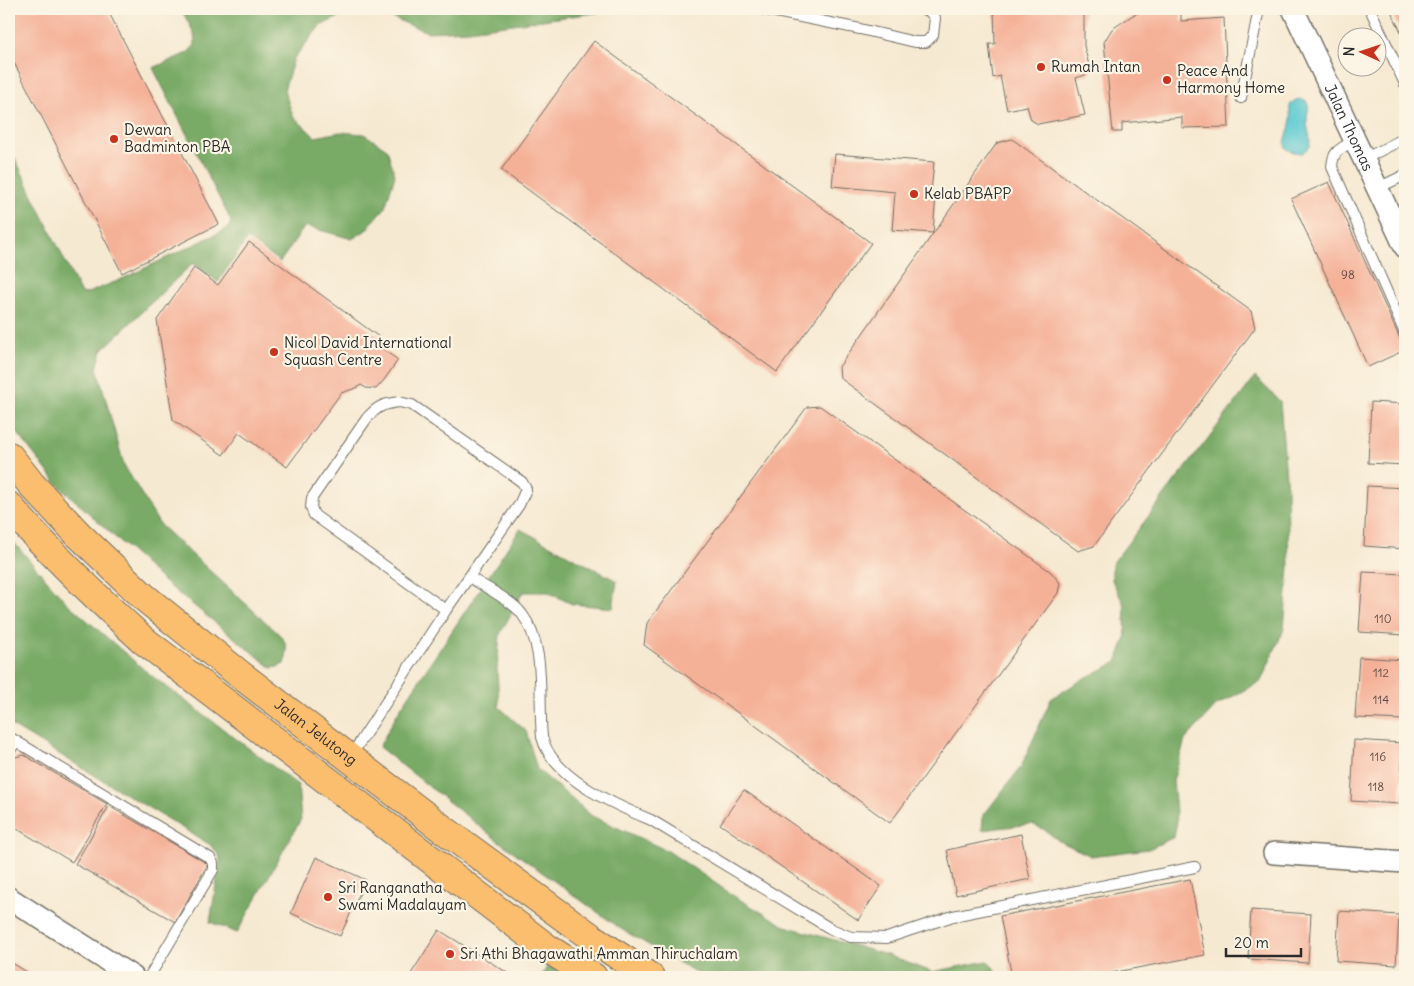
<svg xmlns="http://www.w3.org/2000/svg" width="1414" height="986" font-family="Delius,sans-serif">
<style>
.forest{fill:#79aa66;stroke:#526a48}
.water{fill:#5cc9d1;stroke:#447a7e}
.building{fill:#f5b198}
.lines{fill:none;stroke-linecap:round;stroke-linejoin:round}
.lane-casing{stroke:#726e65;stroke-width:12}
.street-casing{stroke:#726e65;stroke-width:24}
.primary-casing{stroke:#726e65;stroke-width:30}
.lane{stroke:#fff;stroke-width:10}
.street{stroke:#fff;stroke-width:21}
.primary{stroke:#fbbe6e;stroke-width:28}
.poi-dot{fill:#c8321e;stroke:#fcf5e5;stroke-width:2}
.labels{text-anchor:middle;stroke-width:4.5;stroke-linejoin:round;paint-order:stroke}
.number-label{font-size:12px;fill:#5e4c46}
.poi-label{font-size:15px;fill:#2b2b2b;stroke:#fcf5e5;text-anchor:start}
.street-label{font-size:15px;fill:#2b2b2b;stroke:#fcf5e5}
</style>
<rect width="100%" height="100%" fill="#fcf5e5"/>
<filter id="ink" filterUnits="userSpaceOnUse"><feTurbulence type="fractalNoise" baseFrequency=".02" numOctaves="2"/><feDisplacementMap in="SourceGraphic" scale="10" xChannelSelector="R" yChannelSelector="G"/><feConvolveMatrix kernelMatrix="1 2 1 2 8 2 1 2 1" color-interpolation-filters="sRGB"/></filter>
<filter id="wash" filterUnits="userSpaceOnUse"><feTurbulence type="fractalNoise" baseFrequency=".0096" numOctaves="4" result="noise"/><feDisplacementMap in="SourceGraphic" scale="20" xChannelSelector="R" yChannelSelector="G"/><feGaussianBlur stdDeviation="1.12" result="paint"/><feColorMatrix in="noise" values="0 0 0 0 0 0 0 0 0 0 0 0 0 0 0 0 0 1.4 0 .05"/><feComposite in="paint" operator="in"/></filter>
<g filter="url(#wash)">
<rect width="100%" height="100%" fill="#f6e9d1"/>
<!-- forest -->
<path class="forest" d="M181 9H623L469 30 427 32 376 11 345 14 320 26 294 58 284 90 293 116 315 137 340 132 364 134 387 149 395 175 385 208 365 231 352 239 305 226 280 262 247 239 218 282 193 263 102 350 97 368 124 465 160 525 281 636C288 645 288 653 284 664L277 667 272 668 163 581 58 485 9 422V146L80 292 85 294 122 279 225 230 230 225 231 221 153 68 187 53 195 45 194 33Z
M1255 377 1280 401 1287 490 1289 567 1284 629 1261 681 1217 705 1185 740 1173 781 1177 822 1174 837 1149 849 1091 856 1059 841 1045 830 1032 824 982 830 983 816 1021 767 1051 699 1083 679 1117 662 1126 637 1124 605 1112 580V564Z
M520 529 617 581 613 608 572 604 547 592H523L500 634 497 669 499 707 526 731 537 769 592 816 668 851 737 898 785 926 887 955 932 972 987 961 994 968 998 977H704L621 929 497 840 379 747 398 712Z
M9 537 67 603 148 673 298 785 301 819 237 933 210 922 220 861 219 855 209 844 9 724Z
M548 965 567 977H541Z"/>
<!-- water -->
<path class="water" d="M1300 99 1307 102C1310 108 1307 112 1307 118 1306 129 1312 136 1309 147L1302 153C1276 151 1287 141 1290 125 1293 113 1283 103 1300 99Z"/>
<g id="blocks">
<!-- building -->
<path class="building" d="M9 9H107L219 224 122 273 9 53Z
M994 9H1084V46L1091 73 1076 78 1085 115 1038 124 1031 120 1027 106 1007 110 1000 76 993 78 989 44H995Z
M1148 9H1181V21L1224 18 1229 127 1182 128V117L1122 123V132H1113L1104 42 1112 29 1133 15Z
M1390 9H1405V40Z
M594 41 871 243 777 372 501 170Z
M1012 139 1251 311 1255 328 1094 546 1078 551 840 378 839 367 997 143Z
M835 154 934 162 931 193 936 194 933 233 892 230 895 192 832 186Z
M1329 182 1405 350 1368 367 1291 199Z
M249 242 379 337 375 343 398 360 384 380 376 389 366 388 361 385 356 388 341 393 287 467 239 433 223 455 173 420 157 320 194 268 218 285Z
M1371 402 1405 404V465L1368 463Z
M820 406 1051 572 1060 583 1058 593 890 823 644 645 647 623 807 407Z
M1367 486 1405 488V549L1364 546Z
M1363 572 1405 574V635L1359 632Z
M1359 657 1405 660V720L1355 718Z
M1354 740 1403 743 1400 804 1351 801Z
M24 755 107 804 72 862 9 824V768L15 757Z
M744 790 881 886 858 920 720 824Z
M109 806 208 864 175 922 75 864Z
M1021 834 1030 879 956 895 947 850Z
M316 857 366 880 340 936 291 913Z
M1190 879 1205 955 1090 977H1012L1000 916Z
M1251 910 1311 914 1308 963 1248 959Z
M1339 911 1399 915 1396 965 1336 961Z
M439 930 514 977H409Z
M9 961 35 977H9Z"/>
</g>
</g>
<g filter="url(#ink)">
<use href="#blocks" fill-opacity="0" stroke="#726e65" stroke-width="1"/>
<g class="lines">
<defs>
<path id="lane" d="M761 9 860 29 915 42H926L933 35 935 18 929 11 922 9
M1370 9 1405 84
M1241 98 1259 9
M1355 140C1341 149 1333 149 1332 167L1405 333
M1364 159 1405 138
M1378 188 1405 175
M1391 217 1405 209
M399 402 412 405 522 482 526 489 519 505 446 610 314 515 311 507 312 498 367 418C378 406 383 404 399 402Z
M469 577C483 586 513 601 522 614 547 647 538 699 542 737 552 778 615 805 651 820L831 929 851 937 887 938 953 916 1195 867
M9 737 210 858 213 863V870L149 977
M9 752 16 741
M351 756 446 610"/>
<g id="street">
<path id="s1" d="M1293 9 1405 247"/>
<path d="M1274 853 1405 862"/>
<path d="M9 898 133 977"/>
</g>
<g id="primary">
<path id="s2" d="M9 456 31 484 78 534 145 598 238 673 440 827 595 940 650 977"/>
<path d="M9 506C51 554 96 597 143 640L547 948 593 977"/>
</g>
</defs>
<!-- lane casing -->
<use href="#lane" class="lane-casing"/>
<!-- street casing -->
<use href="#street" class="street-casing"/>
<!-- primary casing -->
<use href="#primary" class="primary-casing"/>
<!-- lane -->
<use href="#lane" class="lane"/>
<!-- street -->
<use href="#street" class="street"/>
<!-- primary -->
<use href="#primary" class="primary"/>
</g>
</g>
<!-- markers -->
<g class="poi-dot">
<circle cx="1041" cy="67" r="5"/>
<circle cx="1167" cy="80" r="5"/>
<circle cx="114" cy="139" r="5"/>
<circle cx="914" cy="194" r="5"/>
<circle cx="274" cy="352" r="5"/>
<circle cx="328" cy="897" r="5"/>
<circle cx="450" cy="954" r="5"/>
</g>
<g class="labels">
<!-- number labels -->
<g class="number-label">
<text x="1348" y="279">98</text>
<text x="1383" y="623">110</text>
<text x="1381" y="677">112</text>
<text x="1381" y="704">114</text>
<text x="1378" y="761">116</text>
<text x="1376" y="791">118</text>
</g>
<!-- poi labels -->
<g class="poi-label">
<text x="1051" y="72">Rumah Intan</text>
<text x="1177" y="76">Peace And<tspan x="1177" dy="17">Harmony Home</tspan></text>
<text x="124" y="135">Dewan<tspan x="124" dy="17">Badminton PBA</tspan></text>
<text x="924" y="199">Kelab PBAPP</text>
<text x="284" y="348">Nicol David International<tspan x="284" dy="17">Squash Centre</tspan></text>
<text x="338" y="893">Sri Ranganatha<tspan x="338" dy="17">Swami Madalayam</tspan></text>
<text x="460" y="959">Sri Athi Bhagawathi Amman Thiruchalam</text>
</g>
<!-- street labels -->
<g class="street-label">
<text dy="5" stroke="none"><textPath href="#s1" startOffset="131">Jalan Thomas</textPath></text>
<text dy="5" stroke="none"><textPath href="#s2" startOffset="414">Jalan Jelutong</textPath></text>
</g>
</g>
<!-- margin -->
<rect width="1414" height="986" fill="none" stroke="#fcf5e5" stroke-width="30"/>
<!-- north arrow -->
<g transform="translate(1362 52) rotate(273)"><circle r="24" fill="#fcf5e5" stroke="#a8a49b"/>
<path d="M0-4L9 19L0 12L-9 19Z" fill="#c8321e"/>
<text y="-8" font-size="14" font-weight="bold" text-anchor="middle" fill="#2b2b2b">N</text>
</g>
<!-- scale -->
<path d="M1226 948v8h75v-8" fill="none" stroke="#2b2b2b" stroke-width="2.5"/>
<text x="1234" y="948" font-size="15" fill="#2b2b2b" stroke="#fcf5e5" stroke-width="4" paint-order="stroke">20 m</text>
</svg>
